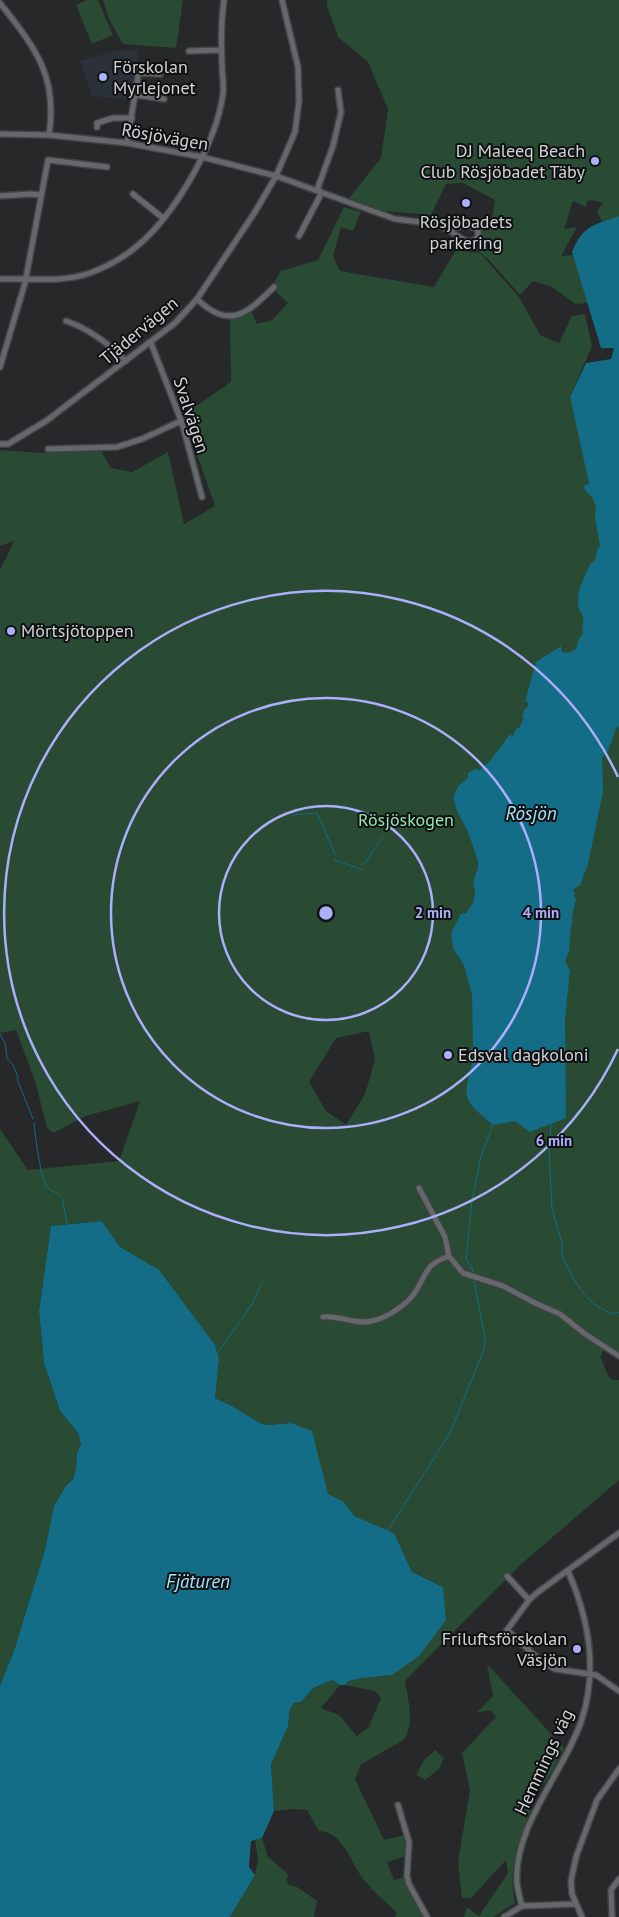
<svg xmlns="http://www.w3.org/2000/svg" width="619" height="1917" font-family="'PT Sans',sans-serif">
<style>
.built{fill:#2b3138}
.green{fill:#294a33;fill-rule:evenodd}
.water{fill:#136d87}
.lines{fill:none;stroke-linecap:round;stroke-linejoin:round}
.stream{stroke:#136d87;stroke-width:1}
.minor-casing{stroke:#414345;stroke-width:8}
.minor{stroke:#65686a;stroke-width:5}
.ring{fill:none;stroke:#acaffb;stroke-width:2.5}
.poi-dot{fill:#acaffb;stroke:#0f1011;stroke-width:2}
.labels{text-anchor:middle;stroke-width:4;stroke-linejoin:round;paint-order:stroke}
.poi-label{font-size:18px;fill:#d1d3d4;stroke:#0f1011;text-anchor:start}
.street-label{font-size:18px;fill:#d1d3d4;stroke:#0f1011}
.park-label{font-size:18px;fill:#92e6aa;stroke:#0f1011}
.water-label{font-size:19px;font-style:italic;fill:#a3e2f9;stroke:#0f1011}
.centre{fill:#acaffb;stroke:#0f1011;stroke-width:2.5}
.ring-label{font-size:15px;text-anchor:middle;font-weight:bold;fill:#acaffb;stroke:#0f1011;stroke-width:4;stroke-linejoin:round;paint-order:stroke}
</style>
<rect width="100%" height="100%" fill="#26282a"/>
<!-- built -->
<path class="built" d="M117 50H139L131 100 92 96 80 61Z"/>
<!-- green -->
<path class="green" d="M87 0H98L113 35 92 44 76 5Z
M103 0H183L176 48 123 44 109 19Z
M327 0H619V216L602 222 597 211 603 203 592 200 587 201 586 207 573 201 564 229 577 227 561 256 573 255 588 303 575 304 552 287 533 281 520 295 490 261 476 249 483 239 480 227 474 222H489L493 214 495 200 463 183 446 184 430 217 421 214 383 211 349 198 381 158 388 109 368 62 338 37 327 6Z
M344 207 361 212 353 231 341 227 333 256 340 271 434 287 456 250 480 253 519 297 540 335 559 343 572 316 585 314 592 346 570 397 589 484 584 485 619 518V1359L611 1352 604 1350 600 1357C605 1365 605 1373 612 1380H619V1480L519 1566 405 1681C408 1700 415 1722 404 1740L361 1764 355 1779 384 1840 405 1835 407 1847 406 1856 387 1862 394 1880 405 1877 423 1917H394L397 1913C386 1902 374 1892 364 1880 351 1864 344 1832 319 1831L307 1810 294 1809 274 1811 271 1765 288 1726 290 1709 294 1703 301 1702 313 1688 332 1680 340 1685 321 1708 339 1715 357 1736 368 1728 381 1698 375 1691 345 1685C355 1675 378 1676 392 1675L443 1587 412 1572 394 1533 333 1512 291 1423 269 1425 262 1424 232 1406 215 1398 219 1362 120 1247 102 1221 51 1226 39 1311 44 1363 60 1411 78 1433 81 1445 77 1453 76 1469 73 1479 65 1487 54 1506 45 1550 14 1651 0 1686V1129L28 1170 119 1161 140 1101 86 1116 53 1133 47 1128 35 1081 16 1030 0 1033V570L14 541 0 546V450L41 453 101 451 111 468 132 472 168 452 184 524 215 506 183 415 231 382 230 318H237L251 311 257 324 272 320 288 303 274 290 275 281 281 271 318 260ZM369 1031 375 1060 365 1094 346 1125 326 1111 309 1082 336 1038Z
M487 1664 564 1748C555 1766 547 1784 531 1797 534 1815 521 1832 517 1849 512 1870 511 1883 515 1903L493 1917H464L467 1907 479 1916 508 1873 506 1860 471 1898H462L458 1862 470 1790 462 1753 496 1717 490 1710 476 1713 493 1696Z
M435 1750 444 1758 439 1769 425 1780 416 1775 424 1760Z
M262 1838 268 1857 289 1875 286 1879 289 1885 297 1887 317 1901 314 1917H230L255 1875 258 1860 255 1840Z"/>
<!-- water -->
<path class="water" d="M619 216V726L616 728 608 751 602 758 603 792 588 864 580 885 572 890 575 892 574 896 576 899 572 916V925L571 927 569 951 565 961 570 971 565 1019 566 1118 530 1132 515 1121 493 1125C461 1098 463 1100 473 1060L470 1058V1051L473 1046 472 995 464 965 453 948 451 933 461 914 466 913 473 903 475 892 473 882 478 868V861L468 832 457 811 453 798 458 786 468 778V773L475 769 480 770 490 761 510 734 512 737 517 728H519L524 718 522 716 524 710 529 705 528 702H525L536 662 561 646 562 652 568 653 576 649 579 639 583 634C581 629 584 624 583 619 583 614 578 609 578 604 577 589 585 577 590 564L595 560 597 550 600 546 595 517 596 507 593 498 585 490 584 485 589 484 570 397 586 363 611 359 614 348H601L572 252C583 225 594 225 619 216Z
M102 1221 120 1247 159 1270 215 1345 219 1360 215 1398 232 1406 262 1424 269 1425 291 1423 312 1431 328 1494 344 1502 354 1516 394 1533 412 1572 443 1587 446 1620 419 1656 392 1675 361 1678 349 1681 345 1685H340L332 1680 313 1688 301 1702 294 1703 290 1709 288 1726 271 1765 274 1811 262 1838 251 1841 249 1867 255 1875 230 1917H0V1686L14 1651 45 1550 54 1506 65 1487 73 1479 76 1469 77 1453 81 1445 78 1433 60 1411 44 1363 39 1311 51 1226Z"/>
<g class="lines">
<!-- stream -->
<path class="stream" d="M305 814 317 813 335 854
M294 815 303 814
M335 858V860L363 870
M364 865 383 836
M0 1034 5 1043 7 1058 13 1065 18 1077 17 1079 33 1119
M34 1123C35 1135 41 1179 46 1186 50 1192 58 1192 62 1197
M551 1123 549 1150 552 1209 562 1243V1255L573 1278 583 1293 595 1305 612 1314 619 1312
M63 1201 67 1224
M473 1273 472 1268 466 1259 472 1201 481 1156 493 1125
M217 1354 252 1304 262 1282
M388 1530 450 1433 484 1349 485 1338 474 1281"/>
<defs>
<path id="minor" d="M0 3C35 48 58 75 49 135
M189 51 221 50
M140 73 160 74
M136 95 164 99
M97 127V123L113 118H132
M0 134 49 135 127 143 202 157 276 176 395 219 436 224 447 229 464 240 472 242 478 237V231L477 229 468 225 447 229
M127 143 139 70
M317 190 333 146 341 112 338 90
M133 194 163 218
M0 196 30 194 41 195
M299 236 320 196V191
M0 279C30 278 62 283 90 273 106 267 124 257 136 247 175 215 216 144 223 94 224 85 222 74 222 64 221 43 221 21 224 0
M197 299C229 330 247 314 274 287
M66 321C90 329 108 343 126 361
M151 343 182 423 202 497
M0 367 25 283 48 160 107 167
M0 444H8L46 421 175 323 197 299 255 212 276 176 295 132 299 101 298 67 282 0
M48 449 117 447 142 439 181 421
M419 1188 445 1237 449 1256 463 1273 503 1286 535 1303 560 1314 585 1334 619 1356
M323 1317C340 1315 355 1325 372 1321 387 1318 408 1304 416 1291 428 1271 425 1265 449 1256
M619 1533 538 1592 529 1600 507 1630 542 1662 555 1669 596 1675 619 1691
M507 1576 529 1600
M398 1805 409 1842 407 1876 409 1884 427 1917
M522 1906C520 1899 518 1891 517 1883 513 1826 565 1771 582 1719 598 1668 589 1619 568 1571
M504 1917 522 1906 576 1904
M582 1917 572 1894 571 1881 576 1857 597 1800 619 1769
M612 1917 611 1890 619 1879"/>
</defs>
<!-- minor casing -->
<use href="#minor" class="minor-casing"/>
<!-- minor -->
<use href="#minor" class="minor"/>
</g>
<!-- distance rings -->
<g class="ring">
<circle cx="326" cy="913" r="107"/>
<circle cx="326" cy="913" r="215"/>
<path d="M618 1049A322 322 0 1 1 618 777"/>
</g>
<!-- markers -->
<g class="poi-dot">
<circle cx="103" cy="77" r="5"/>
<circle cx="595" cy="161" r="5"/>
<circle cx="466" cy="203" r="5"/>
<circle cx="11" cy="631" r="5"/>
<circle cx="448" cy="1055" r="5"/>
<circle cx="577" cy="1649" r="5"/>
</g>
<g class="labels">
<!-- poi labels -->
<g class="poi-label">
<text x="113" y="73">Förskolan<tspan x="113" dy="21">Myrlejonet</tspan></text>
<text x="585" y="157" text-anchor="end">DJ Maleeq Beach<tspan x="585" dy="21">Club Rösjöbadet Täby</tspan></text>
<text x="466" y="228" text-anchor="middle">Rösjöbadets<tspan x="466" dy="21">parkering</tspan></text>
<text x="21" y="637">Mörtsjötoppen</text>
<text x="458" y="1061">Edsval dagkoloni</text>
<text x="567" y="1645" text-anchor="end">Friluftsförskolan<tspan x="567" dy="21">Väsjön</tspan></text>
</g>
<!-- street labels -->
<g class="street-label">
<text transform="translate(165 137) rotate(10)" y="6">Rösjövägen</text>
<text transform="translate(139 331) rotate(-40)" y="6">Tjädervägen</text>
<text transform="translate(191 415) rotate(72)" y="6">Svalvägen</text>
<text transform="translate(544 1762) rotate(-65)" y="6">Hemmings väg</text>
</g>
<!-- park labels -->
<g class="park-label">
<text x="406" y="826">Rösjöskogen</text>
</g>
<!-- water labels -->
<g class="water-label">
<text x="531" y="820">Rösjön</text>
<text x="198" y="1588">Fjäturen</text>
</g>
</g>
<circle cx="326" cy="913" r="8" class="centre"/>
<g class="ring-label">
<text x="433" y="918">2 min</text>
<text x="541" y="918">4 min</text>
<text x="554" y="1146">6 min</text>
</g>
</svg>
